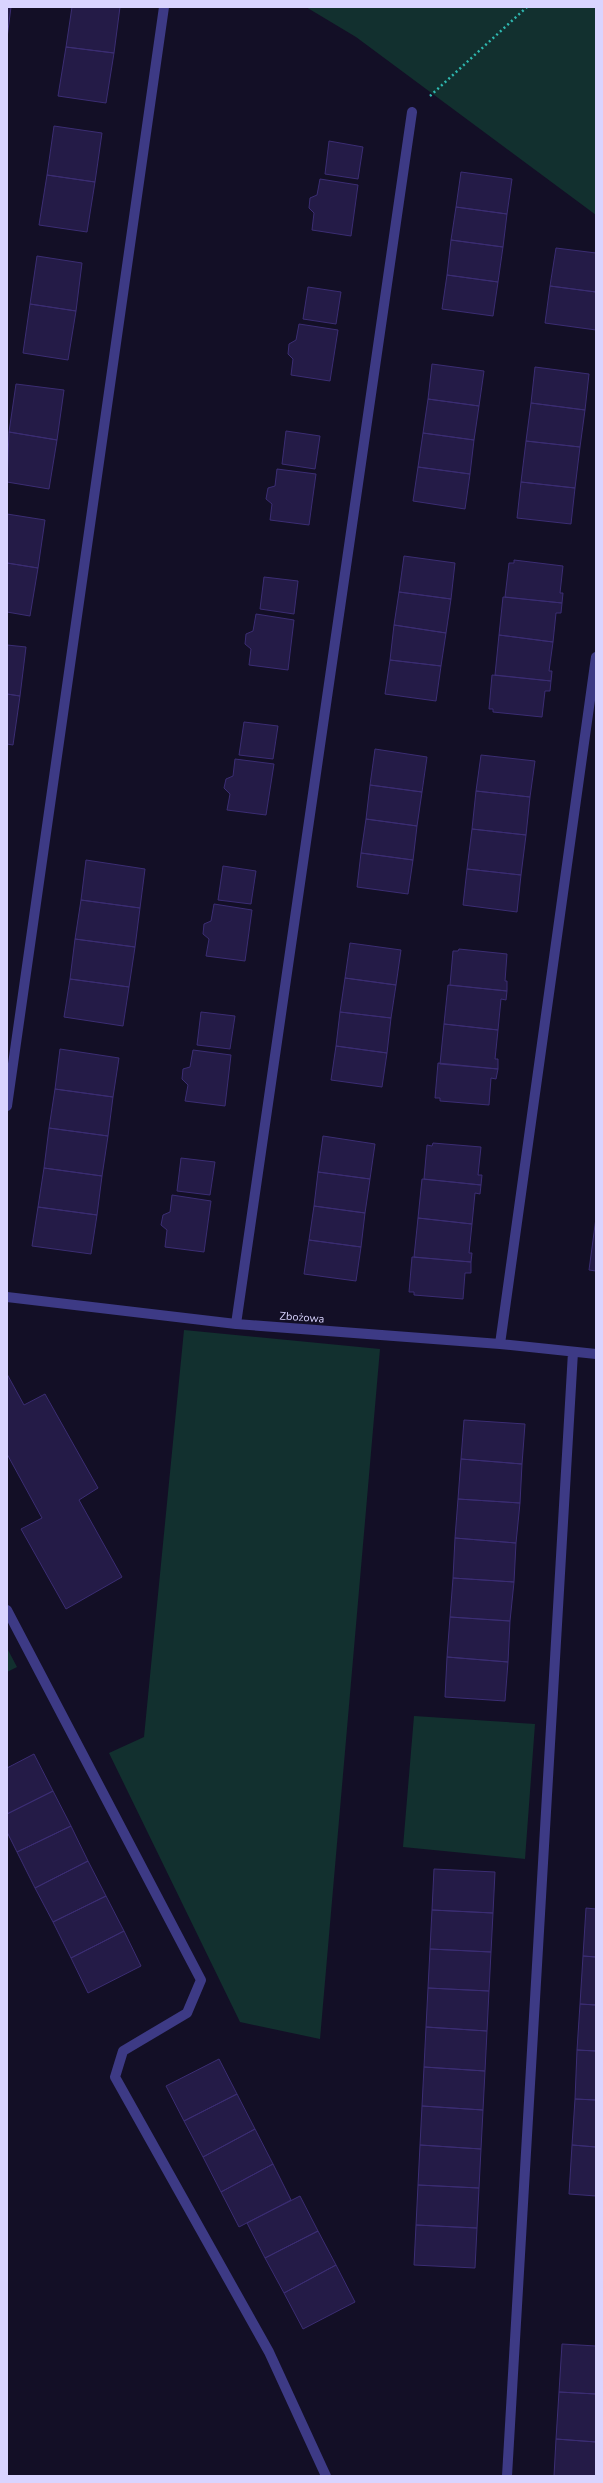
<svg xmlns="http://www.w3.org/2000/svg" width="603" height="2483" font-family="'Nunito Sans',sans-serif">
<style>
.green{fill:#12302f}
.building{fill:#241b47;stroke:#3b2d73}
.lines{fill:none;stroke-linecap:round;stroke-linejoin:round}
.path{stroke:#2fb8b0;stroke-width:2.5;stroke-dasharray:2 3;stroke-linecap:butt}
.minor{stroke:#3d3a85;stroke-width:10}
.labels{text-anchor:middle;stroke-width:3;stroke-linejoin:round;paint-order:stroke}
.street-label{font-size:11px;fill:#d9d4ff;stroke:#130f26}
</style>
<rect width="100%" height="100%" fill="#130f26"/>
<!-- green -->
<path class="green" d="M306 7H596V215L356 37Z
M184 1330 380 1349 320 2039 240 2022 109 1753 144 1737Z
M7 1648 17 1667 7 1672Z
M414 1716 535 1724 525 1859 403 1847Z"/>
<!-- building -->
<path class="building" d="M7 7H11L7 38Z
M72 7H120L114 53 66 47Z
M66 47 114 53 106 103 58 96Z
M54 126 102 133 95 182 47 175Z
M329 141 363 147 358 179 325 174Z
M461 172 512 179 507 214 456 207Z
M47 175 95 182 87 232 39 225Z
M320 179 358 185 351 236 312 230 314 213 309 208 310 198 317 195Z
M456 207 507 214 503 247 451 240Z
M451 240 503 247 498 282 447 275Z
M556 248 596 253V292L550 286Z
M37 256 82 263 76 311 30 304Z
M447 275 498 282 493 316 442 309Z
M550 286 596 292V330L545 323Z
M308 287 341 292 336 324 303 319Z
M30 304 76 311 68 360 23 353Z
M299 324 338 330 330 381 291 375 293 359 288 354 289 344 296 340Z
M432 364 484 371 479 406 428 399Z
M535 367 589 374 585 410 531 403Z
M16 384 64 390 57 440 9 432Z
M428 399 479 406 474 440 423 433Z
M531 403 585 410 580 447 526 441Z
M286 431 320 436 315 469 282 464Z
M9 432 57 440 49 489 7 482Z
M423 433 474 440 470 474 418 467Z
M526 441 580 447 575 488 521 482Z
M418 467 470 474 465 509 413 501Z
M277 469 316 474 309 525 270 520 272 504 266 499 268 488 275 486Z
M521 482 575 488 571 524 517 518Z
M7 514 45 520 38 568 7 563Z
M404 556 455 563 451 599 399 592Z
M514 560 563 566 560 593H563L562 603 505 597 509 563H514Z
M7 563 38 568 30 616 7 612Z
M264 577 298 581 294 614 260 609Z
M399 592 451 599 446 633 394 625Z
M503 597 562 603 561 613H556L553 642 499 635Z
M256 614 294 620 288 670 249 665 251 649 245 644 246 634 253 631Z
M394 625 446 633 441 666 390 660Z
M499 635 553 642 549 671H552L551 681 495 675Z
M7 645 26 647 20 696 7 694Z
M390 660 441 666 436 701 385 694Z
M492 675 551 681 550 691H545L542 717 493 712V709H489Z
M7 694 20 696 13 745 7 744Z
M244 722 278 726 273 759 239 755Z
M375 749 427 757 422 792 370 785Z
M481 755 535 761 530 797 476 791Z
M235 759 274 764 266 815 227 810 230 794 224 788 226 779 233 776Z
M370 785 422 792 417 826 366 819Z
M476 791 530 797 526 835 472 829Z
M366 819 417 826 413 860 361 853Z
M472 829 526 835 521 875 467 869Z
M361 853 413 860 408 894 357 887Z
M86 860 145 869 140 908 81 900Z
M223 866 256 871 251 904 218 900Z
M467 869 521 875 517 912 463 905Z
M81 900 140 908 135 947 75 939Z
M214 904 252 910 245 961 206 956 209 939 203 934 204 924 211 921Z
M75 939 135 947 129 987 70 979Z
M350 943 401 950 396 985 345 978Z
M459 949 507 954 505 981H507V991L450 985 453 951H458Z
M345 978 396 985 391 1018 340 1012Z
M70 979 129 987 123 1026 64 1017Z
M448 985 507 991 506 1000 501 999 498 1030 444 1024Z
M201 1012 235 1016 230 1049 197 1045Z
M340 1012 391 1018 387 1053 336 1046Z
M444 1024 498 1030 495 1059H498V1069L440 1064Z
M336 1046 387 1053 382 1087 331 1080Z
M60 1049 119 1058 113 1097 55 1089Z
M193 1050 231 1055 225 1106 185 1101 188 1085 182 1079 183 1069 190 1067Z
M438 1063 498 1069 496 1079 491 1078 489 1105 440 1101V1098H435Z
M55 1089 113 1097 108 1136 49 1128Z
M49 1128 108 1136 102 1176 44 1168Z
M323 1136 375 1144 370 1179 318 1172Z
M433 1143 481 1147 478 1175H482L481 1185 424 1179 427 1145 432 1146Z
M181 1158 215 1162 210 1195 177 1191Z
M44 1168 102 1176 97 1215 38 1207Z
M318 1172 370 1179 365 1213 314 1206Z
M422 1179 481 1185 480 1194 475 1193 472 1224 418 1218Z
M172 1195 211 1201 204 1252 165 1247 167 1230 161 1225 163 1215 170 1212Z
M314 1206 365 1213 361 1247 309 1240Z
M38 1207 97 1215 91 1254 32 1246Z
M418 1218 472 1224 469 1253H472L471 1262 414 1257Z
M596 1218V1271L589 1270Z
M309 1240 361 1247 356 1281 304 1274Z
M412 1257 471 1262V1273H465L463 1299 414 1295V1292H409Z
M7 1374 24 1405 45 1394 98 1488 79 1500 122 1577 66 1609 21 1529 42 1518 7 1454Z
M464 1420 525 1424 522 1464 461 1459Z
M461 1459 522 1464 520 1503 458 1499Z
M458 1499 520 1503 516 1543 455 1538Z
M455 1538 516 1543 514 1582 453 1578Z
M453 1578 514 1582 510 1621 450 1617Z
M450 1617 510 1621 508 1662 447 1657Z
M447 1657 508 1662 505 1701 445 1697Z
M34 1754 53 1791 7 1814V1768Z
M53 1791 71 1826 17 1852 7 1832V1814Z
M71 1826 88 1861 35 1888 17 1852Z
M88 1861 106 1896 53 1922 35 1888Z
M434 1869 495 1872 493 1913 432 1910Z
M106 1896 124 1931 71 1958 53 1922Z
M586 1908 596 1909V1957L583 1956Z
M432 1910 493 1913 491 1952 430 1949Z
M124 1931 141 1966 88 1993 71 1958Z
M430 1949 491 1952 489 1991 428 1988Z
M583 1956 596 1957V2005L580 2004Z
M428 1988 489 1991 487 2031 426 2027Z
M580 2004 596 2005V2051L577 2050Z
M426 2027 487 2031 485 2071 424 2067Z
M577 2050 596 2051V2100L575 2099Z
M219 2059 237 2094 184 2121 166 2086Z
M424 2067 485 2071 483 2110 422 2106Z
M237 2094 255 2129 203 2157 184 2121Z
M575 2099 596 2100V2147L572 2145Z
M422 2106 483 2110 481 2149 420 2145Z
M255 2129 273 2164 221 2192 203 2157Z
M420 2145 481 2149 479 2188 418 2185Z
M572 2145 596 2147V2196L569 2194Z
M273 2164 291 2200 239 2227 221 2192Z
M418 2185 479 2188 477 2228 416 2225Z
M300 2196 318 2231 265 2258 247 2223Z
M416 2225 477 2228 475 2268 414 2265Z
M318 2231 336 2265 284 2293 265 2258Z
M336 2265 355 2302 303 2329 284 2293Z
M562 2344 596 2346V2394L559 2392Z
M559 2392 596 2394V2442L556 2439Z
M556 2439 596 2442V2476H554Z"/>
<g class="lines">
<!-- path -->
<path class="path" d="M430 96 527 7"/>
<!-- minor -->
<path class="minor" d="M7 1106 164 7
M7 1297 236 1324 500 1344 596 1354
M236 1324 412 112
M500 1344 596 657
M7 1610 201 1980 187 2013 123 2051 115 2077 269 2352 326 2476
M507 2476 573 1352"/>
</g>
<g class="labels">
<!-- street labels -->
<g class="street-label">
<text transform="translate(302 1317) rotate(4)" y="4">Zbożowa</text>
</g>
</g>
<!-- border -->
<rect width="603" height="2483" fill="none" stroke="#d9d4ff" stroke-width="16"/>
</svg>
